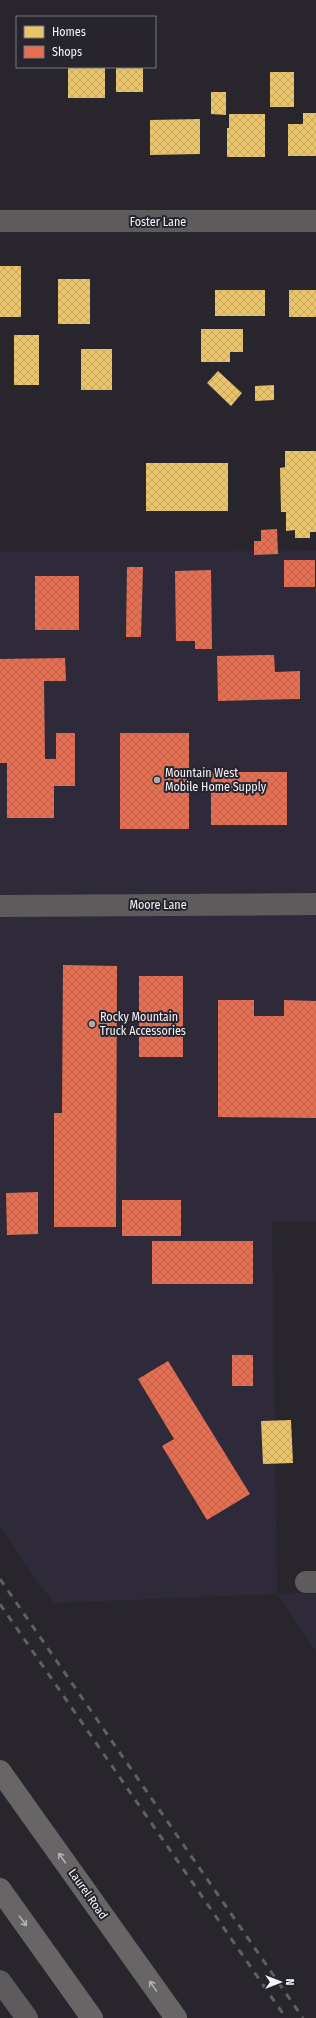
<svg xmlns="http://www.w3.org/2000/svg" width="316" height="2018" font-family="'Fira Sans Condensed',sans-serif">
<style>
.built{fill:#2f2a39}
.homes{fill:url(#homes-cross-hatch)}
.shops{fill:url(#shops-cross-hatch)}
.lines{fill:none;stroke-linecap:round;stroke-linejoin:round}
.minor{stroke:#5d5b5b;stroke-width:22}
.major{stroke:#686566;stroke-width:22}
.rail{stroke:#605f62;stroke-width:3;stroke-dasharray:7 7;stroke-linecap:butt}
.oneway{stroke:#b5b3b7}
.poi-dot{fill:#adabb1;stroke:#27242e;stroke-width:1.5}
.labels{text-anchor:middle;stroke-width:4;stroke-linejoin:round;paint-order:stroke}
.street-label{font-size:12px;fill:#f4f2f9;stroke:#27242e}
.poi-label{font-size:12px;fill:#f4f2f9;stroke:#27242e;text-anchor:start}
</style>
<defs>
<pattern id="homes-cross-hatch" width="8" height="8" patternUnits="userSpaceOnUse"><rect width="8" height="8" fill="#e9c46a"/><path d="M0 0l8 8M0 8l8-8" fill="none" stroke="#c1a562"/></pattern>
<pattern id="shops-cross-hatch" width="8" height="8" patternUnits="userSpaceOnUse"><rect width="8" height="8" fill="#e76f51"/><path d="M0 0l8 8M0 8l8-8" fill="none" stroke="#b8644f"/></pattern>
</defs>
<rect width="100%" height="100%" fill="#28262c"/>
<!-- built -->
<path class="built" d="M316 551V1221H272L277 1593 316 1594V1652L277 1594 53 1603 0 1527V552Z"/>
<!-- homes -->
<path class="homes" d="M68 67H105V98H68Z
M116 67H143V92H116Z
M270 72H294V107H270Z
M211 92H226V115L211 114Z
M303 113H316V156H288V124H303Z
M229 114H265V157H227V128H229Z
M200 119V154L150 155V120Z
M0 266H21V317H0Z
M58 279H90V324H58Z
M215 290H265V316H215Z
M289 290H316V317H289Z
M201 329H243V352H230V362H201Z
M14 335H39V385H14Z
M81 349H112V390H81Z
M218 371 242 393 231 406 207 383Z
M274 385V400L255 401V386Z
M285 451H316V532H310V538H295V530L286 531V512H281L280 468 285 467Z
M146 463H228V511H146Z
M291 1420 293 1463 263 1464 261 1421Z"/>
<!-- shops -->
<path class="shops" d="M277 529 278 554 254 555V541H261V530Z
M284 560H315V587H284Z
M127 567H143L141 637H126Z
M211 570 212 649H195V641H176L175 571Z
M35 576H79V630H35Z
M274 655 275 672 300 671V699L218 701 217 656Z
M65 658 66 681H44L45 759H56V733H75V786H54V818H7V763H0V659Z
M120 733H189V829H120Z
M211 772H287V825H211Z
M63 965 117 966 116 1227H54V1113H62Z
M139 976H183V1057H139Z
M218 1000H254V1016H284V1000L316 1001V1118L218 1117Z
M38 1192V1234L7 1235 6 1193Z
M122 1200H181V1236H122Z
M152 1241H253V1284H152Z
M232 1355H253V1386H232Z
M168 1361 250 1494 207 1520 162 1446 174 1439 138 1379Z"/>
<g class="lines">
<!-- minor -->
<path class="minor" d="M0 221H316
M0 906 316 904
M306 1582H316
M0 1981 27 2018"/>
<!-- major -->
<path class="major" d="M0 1771 176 2018
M0 1889 92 2018"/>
<!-- rail -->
<path class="rail" d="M0 1579 303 2018
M0 1604 286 2018"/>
</g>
<!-- one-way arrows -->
<defs><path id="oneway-shaft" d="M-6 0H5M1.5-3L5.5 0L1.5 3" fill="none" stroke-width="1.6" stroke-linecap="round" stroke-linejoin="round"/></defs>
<g class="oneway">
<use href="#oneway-shaft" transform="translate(62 1858) rotate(-125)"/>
<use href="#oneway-shaft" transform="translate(23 1921) rotate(54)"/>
<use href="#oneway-shaft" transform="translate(153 1986) rotate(-125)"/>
</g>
<!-- markers -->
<g class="poi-dot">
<circle cx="157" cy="780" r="4"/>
<circle cx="92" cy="1024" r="4"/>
</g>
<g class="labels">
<!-- street labels -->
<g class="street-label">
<text x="158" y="226">Foster Lane</text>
<text x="158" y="909">Moore Lane</text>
<text transform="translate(88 1894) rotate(55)" y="4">Laurel Road</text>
</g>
<!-- poi labels -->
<g class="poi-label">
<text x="165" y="777">Mountain West<tspan x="165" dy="14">Mobile Home Supply</tspan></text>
<text x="100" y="1021">Rocky Mountain<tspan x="100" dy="14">Truck Accessories</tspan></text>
</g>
</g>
<!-- legend -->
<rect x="16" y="16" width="140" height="52" fill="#27242e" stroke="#79767f"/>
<rect x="24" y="26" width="20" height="12" fill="#e9c46a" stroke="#79767f"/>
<text x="52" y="36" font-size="12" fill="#f4f2f9">Homes</text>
<rect x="24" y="46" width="20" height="12" fill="#e76f51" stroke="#79767f"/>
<text x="52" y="56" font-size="12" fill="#f4f2f9">Shops</text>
<!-- north arrow -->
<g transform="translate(280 1982) rotate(90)" stroke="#27242e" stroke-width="3" paint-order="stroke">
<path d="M0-3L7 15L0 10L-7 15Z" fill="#f4f2f9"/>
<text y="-6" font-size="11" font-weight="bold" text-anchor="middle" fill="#f4f2f9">N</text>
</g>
</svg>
